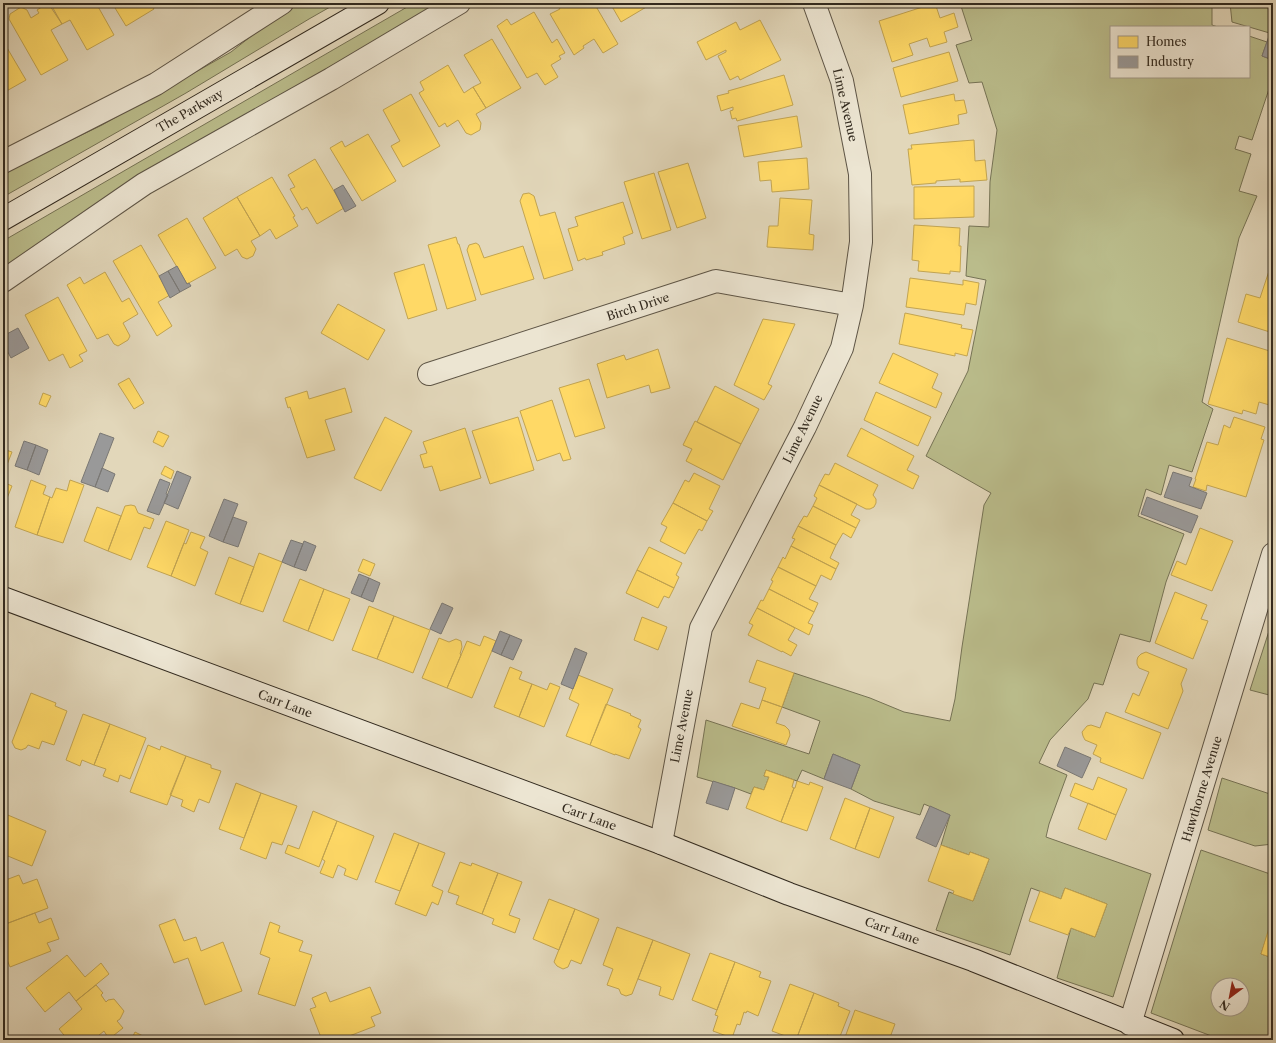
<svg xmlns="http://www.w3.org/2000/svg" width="1276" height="1043" font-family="'Libre Caslon Text',serif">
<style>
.green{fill:#babc8b;stroke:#767355;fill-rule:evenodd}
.homes{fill:#ffd966;stroke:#c2a451}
.industry{fill:#999;stroke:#7a7874}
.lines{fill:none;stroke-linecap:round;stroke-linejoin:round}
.street-casing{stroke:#5e5546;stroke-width:24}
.secondary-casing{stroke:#322a1f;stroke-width:24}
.street{stroke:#ece5d2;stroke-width:22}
.secondary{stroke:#ece5d2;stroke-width:22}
.labels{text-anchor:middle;stroke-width:4;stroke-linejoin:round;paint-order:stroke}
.street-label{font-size:12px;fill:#322a1f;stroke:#ece5d2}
</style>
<rect width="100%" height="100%" fill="#e2d7ba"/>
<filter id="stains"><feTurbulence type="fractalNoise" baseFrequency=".005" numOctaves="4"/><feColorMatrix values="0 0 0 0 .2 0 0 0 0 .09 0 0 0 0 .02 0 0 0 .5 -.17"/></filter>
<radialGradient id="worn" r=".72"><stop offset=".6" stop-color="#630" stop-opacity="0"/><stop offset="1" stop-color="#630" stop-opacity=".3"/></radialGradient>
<!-- green -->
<path class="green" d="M300 3H337L309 19 186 93 3 197V173L102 125 231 52 259 30Z
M414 3H440L219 131 3 269V241Z
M960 3H1212V25L1218 27H1111V77H1249V36L1267 42 1262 56 1273 60V77L1252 140 1239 136 1235 149 1251 154 1239 191 1257 196 1239 238 1202 402 1213 409 1192 472 1169 465 1161 495 1146 489 1138 516 1184 534 1166 582 1150 642 1120 634 1103 685 1094 683 1088 699 1050 740 1039 763 1067 775 1049 824 1046 837 1151 874 1113 997 1057 978 1071 928 1095 937 1107 904 1065 888 1061 899 1031 888 1010 955 936 930 949 892 973 901 989 859 970 852 969 855 941 845 950 815 924 804 920 815 874 801 851 789 860 765 833 754 824 779 802 770 797 781 766 770 764 776 769 777 764 790 754 787 751 794 735 788 697 777 706 720 809 754 820 721 782 707 794 673 870 698 904 712 950 721 955 699 962 647 984 505 991 493 926 456 968 371 986 280 966 276 969 226 989 227 990 182 997 130 982 82 969 83 956 45 972 40Z
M1230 3H1273V34L1232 22Z
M1269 631 1273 632V696L1250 690Z
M1222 778 1273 795V844L1255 846 1208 830Z
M1201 850 1273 875V918L1261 954 1273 958V1040H1222L1151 1013ZM1218 985H1242V1009H1218Z"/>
<!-- homes -->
<path class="homes" d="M48 3 62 24 51 30 68 60 41 75 9 19 10 14 21 7 27 10 31 18 39 13 37 10Z
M50 3H96L114 35 87 50 70 20 62 24Z
M112 3H150L154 9 126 26Z
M556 3H594L618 44 603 53 594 39 583 46 584 48 574 55 550 14 560 9Z
M610 3H653L621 22Z
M935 3 940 18 954 13 958 27 944 32 947 42 930 47 927 38 909 44 913 55 892 62 879 21Z
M534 12 552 43 557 39 565 53 559 56 561 59 551 65 558 77 545 85 537 73 527 78 497 26 507 19 511 25Z
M760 20 781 60 740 80 738 76 730 80 718 56 726 52V50L706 60 697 42 736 22 740 30Z
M492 39 521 88 486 108 473 87 481 83 464 55Z
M3 41 26 80 3 93Z
M949 52 958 81 901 97 893 68Z
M448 65 464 93 473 87 486 108 476 114 481 123 480 130 471 135 466 133 458 120 447 127 445 123 439 127 419 93 424 90 420 82Z
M784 75 793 105 737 121 736 118 732 119 730 111 733 110V107L721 111 717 96 729 93 728 91Z
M411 94 440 146 403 167 391 146 400 141 383 110Z
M954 94 955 101 964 100 967 113 958 115 959 124 909 134 903 105Z
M797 116 802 147 744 157 738 126Z
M368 134 396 181 362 201 330 148 342 141 345 147Z
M974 140 975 161 985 160 987 180 960 182V179L936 181V183L912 185 908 149H912L911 145Z
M807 158 809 189 772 192 771 180 760 181 758 162Z
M315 159 344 208 317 224 307 207 302 210 290 189 295 187 288 175Z
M688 163 706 218 677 228 658 172Z
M654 173 671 230 642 239 624 182Z
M272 177 295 216 293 217 298 226 276 239 270 229 260 236 237 197Z
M974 186V217L914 219V187Z
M529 193 534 196 540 216 555 212 573 270 544 279 520 201 523 194Z
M237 197 260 236 251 241 256 249 253 256 247 259 242 257 237 249 225 256 203 218Z
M780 198 812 200 809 234 814 235 813 250 767 247 769 226H778Z
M623 202 633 233 623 237 625 244 602 252 603 255 586 260 585 258 578 261 568 229 578 226 575 217Z
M187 218 216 268 187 284 158 235Z
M914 225 960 228 959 246H961L960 272 950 271V274L918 271 919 261 912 260Z
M456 237 458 244H459L476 300 447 309 428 245Z
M476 243 479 245 484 258 523 246 534 279 481 295 467 250 469 245Z
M141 245 170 295 158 302 172 326 157 336 113 261Z
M1273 259V333L1238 322 1246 294 1260 298Z
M424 264 437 310 408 319 394 273Z
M105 272 122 302 129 298 138 314 123 323 130 336 128 340 118 346 114 344 108 334 97 339 67 285 80 277 84 284Z
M910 278 963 285V280L979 283 976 305 966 303 964 315 906 307Z
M58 297 87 351 79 355 83 361 70 368 63 354 49 361 25 315Z
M338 304 385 330 368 360 321 333Z
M905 313 962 325 961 328 973 330 967 356 955 353V356L899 344Z
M763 319 795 324 768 384 772 386 764 400 734 385Z
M1227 338 1273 352V406L1259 402 1256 414 1243 410 1242 414 1208 404Z
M658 349 670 388 651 393 649 385 607 398 597 364 624 355 626 360Z
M893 353 938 374 932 388 942 393 936 408 879 383Z
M129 378 144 403 134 409 118 384Z
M589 379 605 428 575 437 559 388Z
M715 386 759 409 741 444 697 422Z
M345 388 352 412 325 420 335 450 307 458 290 407 288 408 285 398 307 391 309 399Z
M876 392 931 417 918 446 864 420Z
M43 393 51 396 46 407 39 404Z
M552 400 571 459 563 461 560 453 537 461 520 411Z
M385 417 412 431 381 491 354 478Z
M518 417 534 470 490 484 472 431Z
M1234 417 1265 427 1261 439 1264 440 1246 497 1207 485 1206 491 1193 487 1196 479H1195L1207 442 1218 445 1224 425 1230 428Z
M695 421 741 444 723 480 686 461 692 449 683 445Z
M465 428 481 478 440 491 432 466 424 468 420 455 427 453 423 442Z
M861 428 914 456 907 470 919 476 913 489 847 456Z
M158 431 169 436 163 447 153 442Z
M3 449 12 452 3 475Z
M835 463 878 485 873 495 876 499V503L874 507 870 509H866L819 485 825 474 829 475Z
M165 466 174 471 171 479 161 474Z
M694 473 720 486 709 509 713 511 707 521 673 503 685 480 689 482Z
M31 480 46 486 43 494 50 497 37 535 15 527Z
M70 480 84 485 63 543 37 535 50 497 52 498 56 488 67 491Z
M3 482 12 486 3 508Z
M819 485 857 504 851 515 860 520 856 528 813 506 817 498 814 496Z
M673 503 707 521 702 531 699 529 685 554 660 541 667 527 661 524Z
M131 505 135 506 138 513 154 519 150 529 144 527 131 560 108 551 125 506Z
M813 506 856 528 851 538 843 533 836 545 798 526 804 516 807 517Z
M97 507 121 516 108 551 84 541Z
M166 521 189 530 171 576 147 567Z
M798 526 836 545 830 558 839 563 836 569 791 546 795 539 792 538Z
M1200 528 1233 541 1212 591 1171 575 1177 561 1186 565Z
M191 532 205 537 200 548 208 552 195 586 171 576 184 543 186 544Z
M791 546 836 569 831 580 821 575 816 586 778 567 783 557 785 559Z
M649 547 682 563 676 575 679 577 674 588 637 570Z
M259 553 282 562 263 612 240 604Z
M229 557 254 567 240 604 215 594Z
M363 559 375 564 370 576 358 571Z
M778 567 816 586 809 599 818 603 814 612 769 589 773 581 771 580Z
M637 570 674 588 669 598 664 596 658 608 626 593Z
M300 579 324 589 308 631 283 621Z
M324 589 350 599 333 641 308 631Z
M769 589 814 612 808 623 813 625 809 635 757 608 761 600 763 601Z
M1175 592 1207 605 1201 619 1208 621 1193 659 1155 643Z
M369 606 394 616 377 659 352 650Z
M757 608 795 628 788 640 797 645 791 656 782 651V652L748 635 753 625 749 623Z
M394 616 430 630 413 673 377 659Z
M642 617 667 627 658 650 634 640Z
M484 636 496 641 472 698 447 688 467 641 480 646Z
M439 638 449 642 456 639 461 641 462 647 460 654 461 655 447 688 422 678Z
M1146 652 1187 669 1181 684 1183 691 1168 729 1125 712 1133 693 1139 696 1149 672 1139 668 1137 664V660L1138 657 1141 654Z
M757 660 794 673 782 707 762 700 766 688 749 682Z
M510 667 522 672 519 679 532 684 519 717 494 707Z
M578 675 613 689 590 745 566 736 579 704 569 699Z
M550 683 560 687 544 727 519 717 532 684 547 690Z
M31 693 56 703 55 706 67 711 54 745 42 741 39 749 28 745 26 748 21 750 15 748 12 742Z
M762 700 782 707 776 723 785 726 789 730 790 735 786 745 732 726 741 703 759 709Z
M606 704 631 714 630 715 641 720 638 727 641 729 629 759 615 754V755L590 745Z
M1106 712 1161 733 1143 779 1100 762 1101 758 1093 754 1097 745 1085 740 1083 736 1082 732 1087 726 1091 725 1100 728Z
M83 714 110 724 94 765 82 760 80 766 66 760Z
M110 724 146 738 130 779 120 775 118 782 103 776 106 769 94 765Z
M148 745 160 750 161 746 186 756 167 805 130 792Z
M186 756 211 765V768L221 771 209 803 199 799 194 812 181 806 183 800 170 795Z
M766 770 794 780 792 787 794 788 781 822 746 808 754 787 764 790 769 777 764 776Z
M1098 777 1127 789 1116 815 1070 796 1075 783 1093 790Z
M797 781 809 785 810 782 823 787 807 831 781 822 794 788H795Z
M236 783 261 793 244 838 219 829Z
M261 793 297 806 282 845 272 842 266 859 240 849Z
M845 798 870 808 855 849 830 839Z
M1088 803 1116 815 1106 840 1078 829Z
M870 808 894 817 879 858 855 849Z
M313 811 337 821 319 867 285 853 288 845 299 849Z
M3 813 46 831 32 866 3 854Z
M337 821 374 836 357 880 344 875 346 869 338 865 333 878 320 873 325 861 322 859Z
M394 833 419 843 400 891 375 882Z
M419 843 445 853 432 886 443 891 438 905 432 902 426 916 395 904Z
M941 845 969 855 970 852 989 859 973 901 953 894 954 891 928 881Z
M460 862 471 866 472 863 498 873 482 914 456 904 459 896 448 892Z
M498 873 522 882 509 915 520 919 515 933 492 924 494 919 482 914Z
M19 875 23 884 37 879 48 908 3 925V881Z
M1065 888 1107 904 1095 937 1071 928 1068 935 1029 921 1040 891 1061 899Z
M549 899 575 909 559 950 533 939Z
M575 909 599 919 581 964 571 960 568 967 563 969 557 966 554 962Z
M35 913 39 923 51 918 59 939 47 943 51 951 10 967 3 950V925Z
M1272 918H1273V958L1261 954Z
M175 919 184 941 196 937 201 951 223 942 242 991 205 1005 188 958 174 963 159 925Z
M270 922 280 926 278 932 303 941 299 951 312 955 295 1006 258 994 270 958 260 954Z
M617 927 653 940 632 994 626 996 621 994 619 989 607 985 613 969 603 965Z
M653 940 690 954 673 1000 659 995 661 987 638 979Z
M710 953 735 962 717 1010 692 1000Z
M67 955 85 977 101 963 109 974 76 1001 69 992 45 1012 26 988Z
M735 962 761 972 759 977 771 981 758 1016 747 1011 746 1013 744 1012 740 1025 737 1024 732 1038 713 1031 718 1016 715 1015Z
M790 984 814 993 796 1040 772 1031Z
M96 985 103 993 101 995 106 1002 108 1000 114 999 124 1011 120 1019 117 1021 123 1028 109 1039 104 1031 93 1040H68L59 1029 82 1009 76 1001Z
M370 987 381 1013 371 1017 375 1026 339 1040H322L310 1009 316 1007 312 998 326 992 330 1002Z
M814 993 839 1003 838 1006 850 1011 839 1039 827 1035 825 1040H796Z
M855 1010 895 1024 889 1040H844Z
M135 1032 151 1040H131Z"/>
<!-- industry -->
<path class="industry" d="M1270 33 1273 34V60L1262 56Z
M343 185 356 206 345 212 334 190Z
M177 266 187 284 189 283 191 286 180 292 168 271Z
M168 271 180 292 170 298 159 276Z
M18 328 29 348 11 358 3 343V336Z
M100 433 114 438 95 487 81 482Z
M24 441 36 445 27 470 15 466Z
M36 445 48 450 39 475 27 470Z
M102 468 115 474 108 492 95 487Z
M177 471 191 477 178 509 164 503Z
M1173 472 1192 478 1189 486 1207 493 1201 509 1164 497Z
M160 479 170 483 166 494 168 495 159 515 147 511Z
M1147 497 1198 516 1191 533 1141 514Z
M224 499 238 504 223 542 209 536Z
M233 517 247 522 238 547 223 542Z
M291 540 303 544 294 567 282 562Z
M304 541 316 546 306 571 294 567Z
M359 574 369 578 361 597 351 593Z
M369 578 380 583 373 602 361 597Z
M442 603 453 608 441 634 430 629Z
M500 631 510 635 501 655 492 651Z
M510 635 522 640 513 660 501 655Z
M575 648 587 653 573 689 561 684Z
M1065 747 1091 758 1082 778 1057 766Z
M833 754 860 765 851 789 824 779Z
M713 781 735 788 728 810 706 803Z
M930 806 950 815 936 847 916 838Z"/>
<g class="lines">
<defs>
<path id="street" d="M3 162 156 84 282 3
M3 281 144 184 331 79 459 3
M429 374 716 281 852 305
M661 843 701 628 805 427 842 348 852 305 861 242 860 174 842 81 814 3
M1130 1024 1273 554"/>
<path id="secondary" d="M3 219 378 3
M3 598 661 843 789 894 973 960 1173 1040"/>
</defs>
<!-- street casing -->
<use href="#street" class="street-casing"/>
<!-- secondary casing -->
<use href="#secondary" class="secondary-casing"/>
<!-- street -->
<use href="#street" class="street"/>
<!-- secondary -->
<use href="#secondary" class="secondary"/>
</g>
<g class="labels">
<!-- street labels -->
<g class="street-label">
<text transform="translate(845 105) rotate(77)" y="4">Lime Avenue</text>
<text transform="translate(190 111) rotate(-30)" y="4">The Parkway</text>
<text transform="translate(638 307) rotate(-18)" y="4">Birch Drive</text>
<text transform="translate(803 429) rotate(-64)" y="4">Lime Avenue</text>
<text transform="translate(285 704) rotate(21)" y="4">Carr Lane</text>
<text transform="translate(682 726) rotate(-79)" y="4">Lime Avenue</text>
<text transform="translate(1202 789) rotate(-73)" y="4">Hawthorne Avenue</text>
<text transform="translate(589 817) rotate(20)" y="4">Carr Lane</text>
<text transform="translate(892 931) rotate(20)" y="4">Carr Lane</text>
</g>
</g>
<!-- margin -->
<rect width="1276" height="1043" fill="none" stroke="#e2d7ba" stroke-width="16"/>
<rect x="4" y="4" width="1268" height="1035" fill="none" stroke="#322a1f" stroke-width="2"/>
<rect x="8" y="8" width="1260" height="1027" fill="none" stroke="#322a1f"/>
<!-- legend -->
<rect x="1110" y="26" width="140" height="52" fill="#ece5d2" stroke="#a29a8a"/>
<rect x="1118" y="36" width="20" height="12" fill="#ffd966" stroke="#a29a8a"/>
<text x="1146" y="46" font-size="12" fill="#322a1f">Homes</text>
<rect x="1118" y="56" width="20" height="12" fill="#999999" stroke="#a29a8a"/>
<text x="1146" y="66" font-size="12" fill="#322a1f">Industry</text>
<!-- north arrow -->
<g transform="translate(1230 997) rotate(212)"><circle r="19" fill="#ece5d2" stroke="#a29a8a"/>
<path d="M0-3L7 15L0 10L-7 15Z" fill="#8f2418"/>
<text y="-6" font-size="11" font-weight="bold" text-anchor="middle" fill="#322a1f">N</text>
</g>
<rect width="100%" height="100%" filter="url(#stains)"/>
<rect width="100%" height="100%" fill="url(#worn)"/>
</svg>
